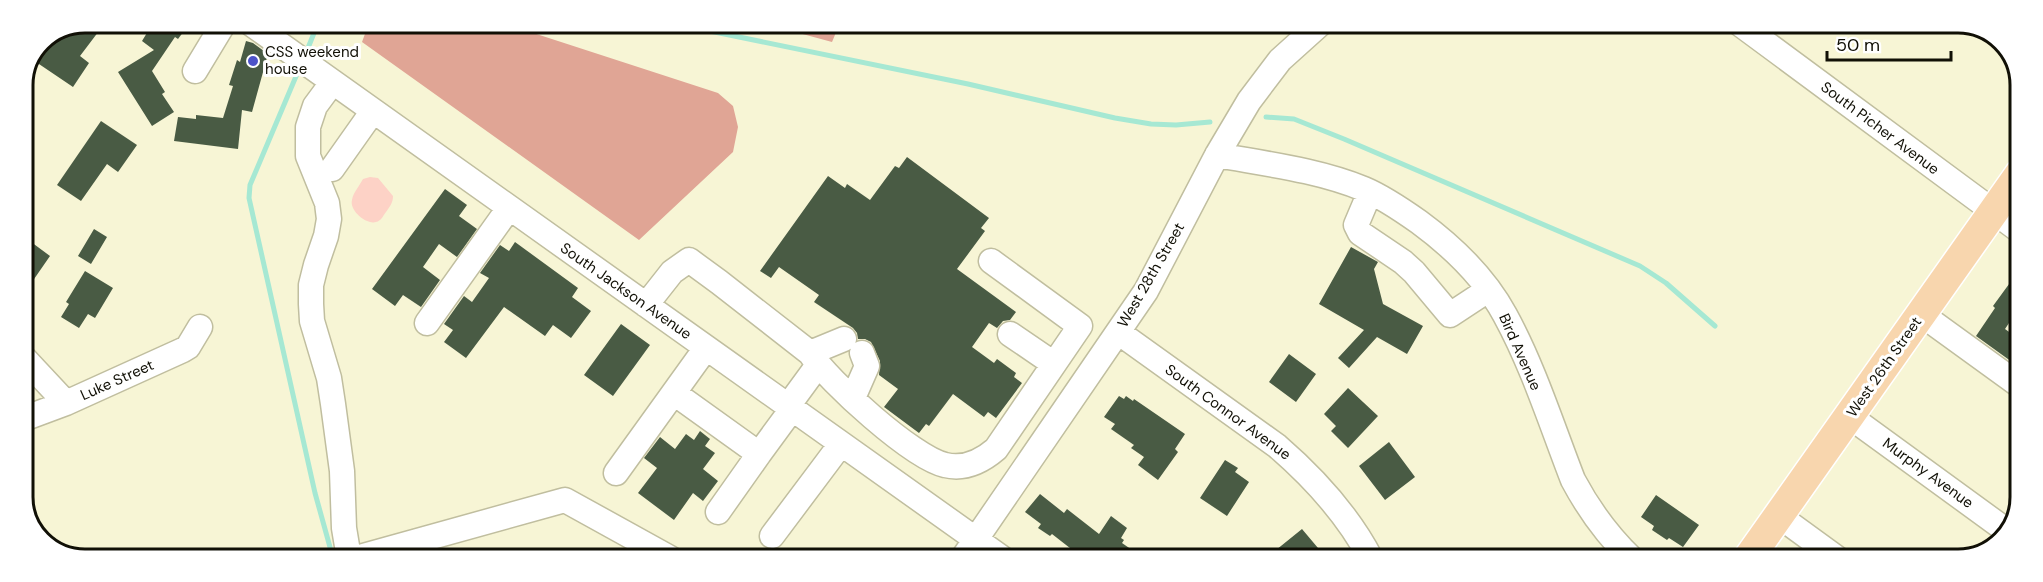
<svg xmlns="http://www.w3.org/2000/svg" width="2043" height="582" font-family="'DM Sans',sans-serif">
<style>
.green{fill:#fdd2c6}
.forest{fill:#e0a595}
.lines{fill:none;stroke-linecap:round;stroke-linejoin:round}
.stream{stroke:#a6e8d3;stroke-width:5}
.building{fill:#495b44}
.minor-casing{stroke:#c0be9f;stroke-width:27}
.major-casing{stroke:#fff;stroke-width:33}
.minor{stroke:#fff;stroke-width:24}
.major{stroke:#f8d6ae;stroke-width:30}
.poi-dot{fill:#4d53c9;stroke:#fff;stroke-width:2}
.labels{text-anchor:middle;stroke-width:6;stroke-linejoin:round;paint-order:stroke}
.poi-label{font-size:15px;fill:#111006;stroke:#fff;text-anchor:start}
.street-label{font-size:15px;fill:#111006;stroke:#fff}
.rim{fill:none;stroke:#111006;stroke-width:3}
</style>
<rect width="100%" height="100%" fill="#f7f5d5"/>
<!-- green -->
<path class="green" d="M370 177 378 178 393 196C393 203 390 206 386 212 383 216 381 221 376 222 366 225 349 210 352 200 353 193 360 185 363 179Z"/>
<!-- forest -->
<path class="forest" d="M369 23H503L718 93 733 106 738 127 733 152 639 240 362 42Z
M762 23H840L832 42Z"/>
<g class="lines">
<!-- stream -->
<path class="stream" d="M671 23 968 84 1115 118 1151 124 1176 125 1210 122
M308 48 318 23
M297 74 250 185 249 198 315 493 333 558
M1266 117 1294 119 1344 139 1640 266 1666 283 1715 326"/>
</g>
<!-- building -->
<path class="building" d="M85 22 105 23 80 56 89 63 73 87 36 62 56 34Z
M153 23H190L178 39 175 37 152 71 165 92 162 94 174 112 152 126 118 72 154 50 142 41Z
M246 41 253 43 268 54 252 112 242 110 238 149 174 141 178 117 196 119V115L223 118 233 86 229 85 237 60 240 62Z
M101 121 137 145 118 172 107 164 81 201 57 185Z
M907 157 989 218 981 228 985 231 957 269 1016 312 1010 320 1003 321 997 328 989 323 972 347 994 363 997 359 1016 373 1014 377 1022 383 996 418 988 412 984 417 953 394 929 426 926 424 919 433 884 407 898 389 879 375 880 361 871 342 865 339H858L857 333 853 328 814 302 819 295 779 267 771 278 760 271 828 176 845 188 847 184 870 200 895 166 899 168Z
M445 189 467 205 459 216 477 229 457 257 439 244 423 267 440 280 421 307 403 295 395 306 372 289Z
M94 229 107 237 91 264 78 256Z
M23 236 50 256 23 295Z
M515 242 578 288 572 297 591 311 571 338 553 325 545 336 504 307 466 358 444 342 453 330 444 324 464 296 472 302 489 278 480 273 500 245 509 251Z
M1351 247 1378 262 1374 269 1383 304 1423 326 1407 354 1377 337 1349 368 1338 358 1364 330 1319 304Z
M2020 269 2019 308 2005 329 2019 339V367L1976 336 1995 308 1993 306Z
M85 271 113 288 95 318 88 314 79 328 61 317 69 304 66 302Z
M621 324 650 345 613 396 584 375Z
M1289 354 1316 374 1296 402 1269 382Z
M1348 388 1378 416 1348 448 1331 431 1336 426 1324 414Z
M1119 396 1124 399 1126 396 1133 401 1134 399 1185 434 1175 449 1178 452 1158 480 1138 465 1144 457 1131 448 1134 445 1111 429 1115 424 1104 417Z
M700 431 710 439 705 446 715 453 703 469 718 481 703 501 693 493 674 520 638 493 657 468 644 458 660 437 675 449 686 434 694 440Z
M1389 442 1415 477 1385 500 1359 466Z
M1225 460 1238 468 1235 472 1249 482 1227 516 1200 498Z
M1040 494 1064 513 1067 509 1099 534 1111 516 1127 528 1121 538 1124 540 1122 543 1145 559H1084L1052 534 1050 536 1038 528 1041 524 1025 512Z
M1656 495 1699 525 1683 547 1669 538 1667 540 1652 530 1654 526 1641 517Z
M1302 529 1318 548 1315 550 1322 559H1283L1276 550Z"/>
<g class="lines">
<defs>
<path id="minor" d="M250 23 1002 558
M1740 24 2020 231
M195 71 224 23
M332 83 315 106 308 127V156L327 203 329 219 326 236 316 265 311 285V304L312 321 329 378 333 404 342 471 344 528 349 558
M1217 155C1266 164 1318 170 1364 189 1383 197 1402 210 1419 222 1453 247 1485 278 1505 315 1533 366 1552 426 1573 480 1589 510 1608 536 1632 559
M332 169 373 111
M1370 192 1356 225 1360 233 1403 262 1414 272 1450 315 1488 290
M646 305 672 272 689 260 719 282 810 353C828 381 913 458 945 465 965 470 982 461 996 449L1080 326 991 261
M1921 314 2019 385
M427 323 509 208
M1118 332 1277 446C1314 478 1348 515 1371 559
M1010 334 1054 364
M810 353 844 339
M23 357 66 403
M674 393 759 454 792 409
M853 398 867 366 862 353
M788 406 818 365
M1849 416 2007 531
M23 419 66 403 183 350 188 347 200 327
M616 473 706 348
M718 512 759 454
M1779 516 1838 559
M772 536 841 444
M356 558 565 500 670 558
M963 558 1146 291 1217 155 1249 101 1280 60 1320 24"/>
<path id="major" d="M1748 559 2020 174"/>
</defs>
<!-- minor casing -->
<use href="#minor" class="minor-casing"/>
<!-- major casing -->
<use href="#major" class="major-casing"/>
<!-- minor -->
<use href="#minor" class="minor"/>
<!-- major -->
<use href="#major" class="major"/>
</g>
<!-- markers -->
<circle class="poi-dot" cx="253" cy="61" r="6"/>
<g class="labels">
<!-- poi labels -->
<g class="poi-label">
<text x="265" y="57">CSS weekend<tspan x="265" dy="17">house</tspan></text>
</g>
<!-- street labels -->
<g class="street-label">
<text transform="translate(1880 128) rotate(37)" y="5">South Picher Avenue</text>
<text transform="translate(1151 275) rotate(-60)" y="5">West 28th Street</text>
<text transform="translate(626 291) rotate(35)" y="5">South Jackson Avenue</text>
<text transform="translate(1520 352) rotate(66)" y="5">Bird Avenue</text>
<text transform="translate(1884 367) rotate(-55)" y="5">West 26th Street</text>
<text transform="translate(117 380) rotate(-24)" y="5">Luke Street</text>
<text transform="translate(1228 412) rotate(36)" y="5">South Connor Avenue</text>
<text transform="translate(1928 473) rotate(36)" y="5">Murphy Avenue</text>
</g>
</g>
<!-- crop -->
<path d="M0 0H2043V582H0ZM85 33H1958A52 52 0 0 1 2010 85V497A52 52 0 0 1 1958 549H85A52 52 0 0 1 33 497V85A52 52 0 0 1 85 33Z" fill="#fff" fill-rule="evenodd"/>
<path class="rim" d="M85 33H1958A52 52 0 0 1 2010 85V497A52 52 0 0 1 1958 549H85A52 52 0 0 1 33 497V85A52 52 0 0 1 85 33Z"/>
<!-- scale -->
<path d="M1827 51v9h124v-9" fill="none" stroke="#111006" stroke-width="3"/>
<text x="1836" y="51" font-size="18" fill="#111006" stroke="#ffffff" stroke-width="4.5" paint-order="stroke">50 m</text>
</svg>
